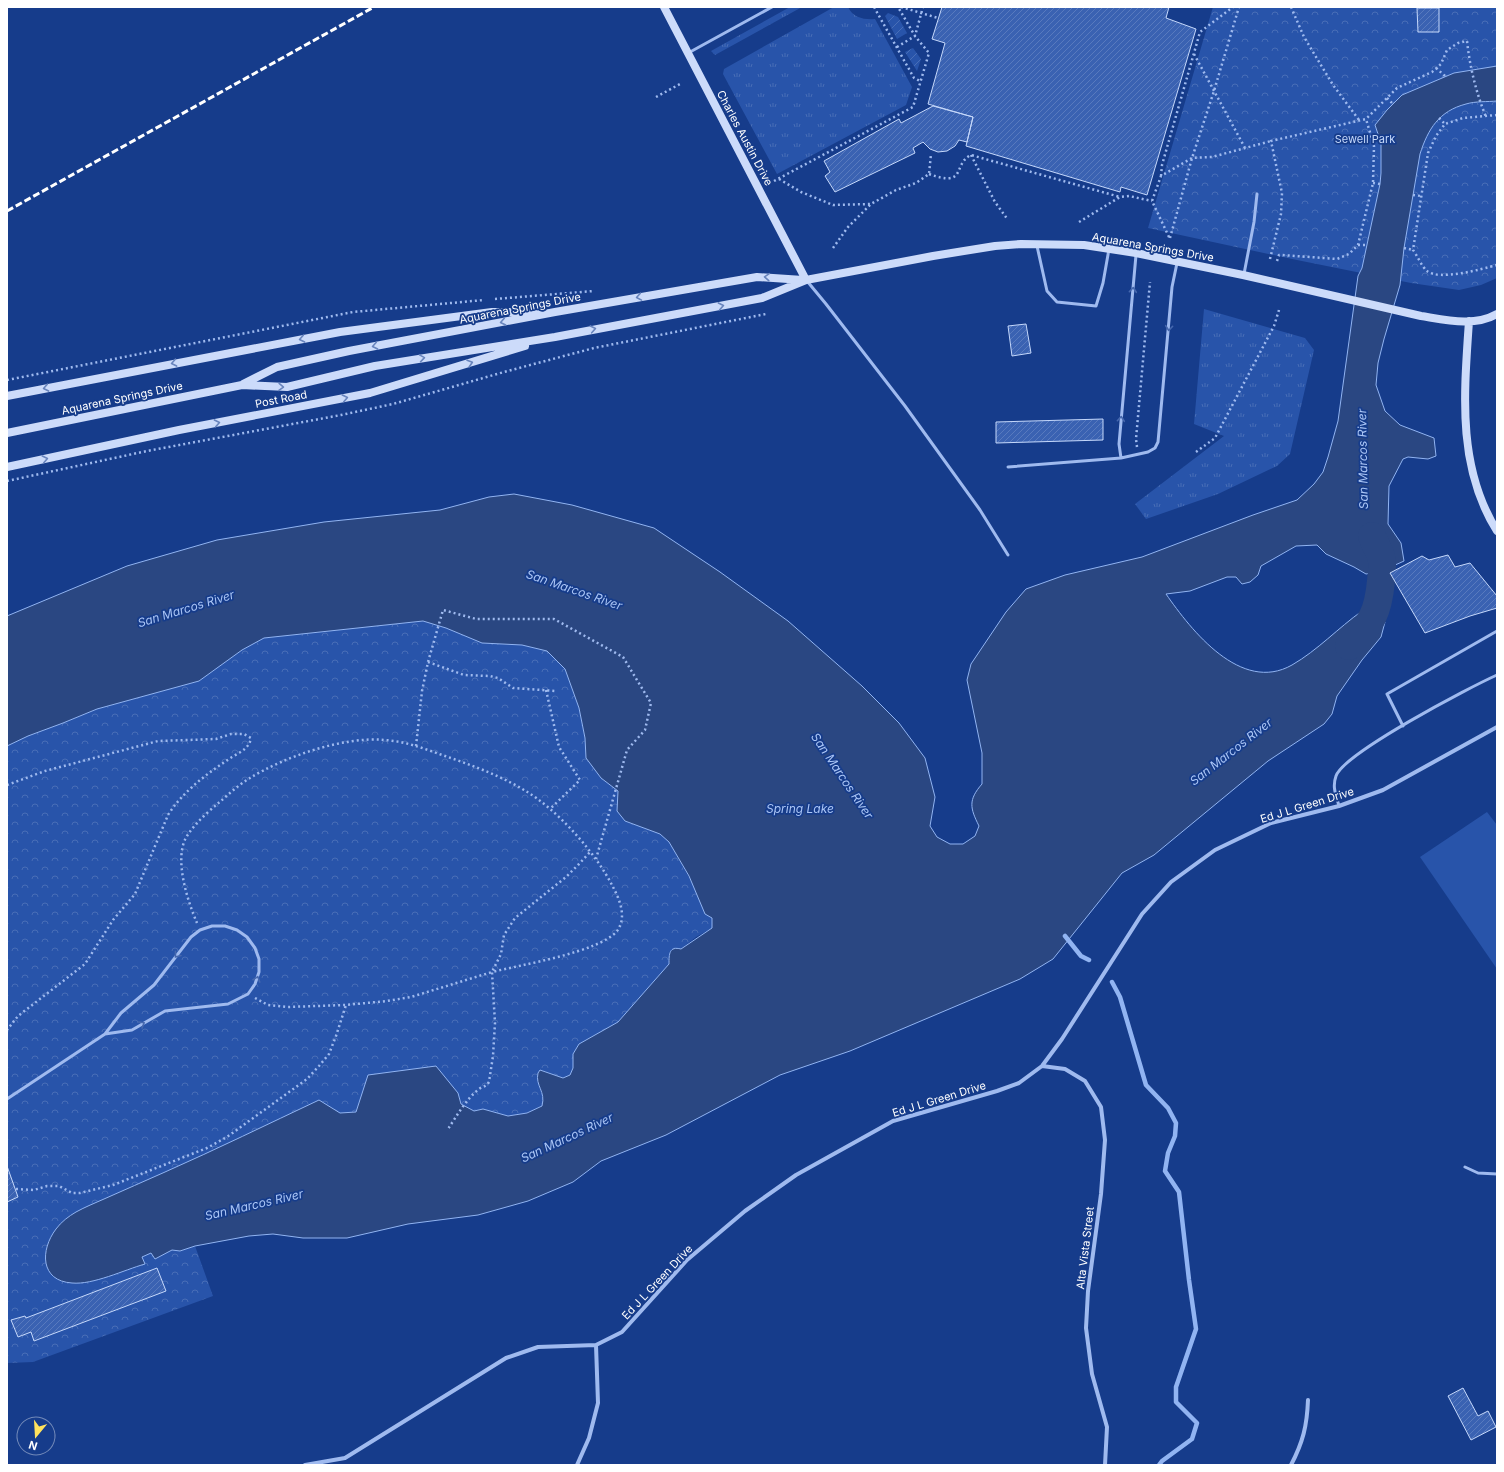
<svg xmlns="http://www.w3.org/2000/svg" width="1504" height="1472" font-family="Inter,sans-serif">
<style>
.grass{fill:url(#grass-tufts)}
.park{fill:url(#park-crowns)}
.garden{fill:url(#garden-furrows)}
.pitch{fill:#2854aa}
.water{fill:#2a4782;stroke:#91b4f2}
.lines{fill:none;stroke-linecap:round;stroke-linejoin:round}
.stream{stroke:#91b4f2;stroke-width:4.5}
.river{stroke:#2a4782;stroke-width:28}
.building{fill:url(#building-hatch);stroke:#c5d8fb}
.path{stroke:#9fbaef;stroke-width:2.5;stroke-dasharray:2 3;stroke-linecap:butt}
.lane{stroke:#9fbaef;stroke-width:3}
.street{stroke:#9fbaef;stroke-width:4}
.secondary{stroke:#ccdbfa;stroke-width:8}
.rail{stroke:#fff;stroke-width:3;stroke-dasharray:7 3;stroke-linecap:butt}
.oneway{stroke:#6884bd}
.oneway2{stroke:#4668ae}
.labels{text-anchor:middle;stroke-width:3.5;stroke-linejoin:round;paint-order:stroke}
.street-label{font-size:11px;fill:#fff;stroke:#163c8b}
.park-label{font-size:11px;fill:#c5d8fb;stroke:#163c8b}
.water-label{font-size:12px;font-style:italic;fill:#aac5f6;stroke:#163c8b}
</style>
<defs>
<pattern id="grass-tufts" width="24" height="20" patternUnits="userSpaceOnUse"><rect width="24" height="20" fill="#2854aa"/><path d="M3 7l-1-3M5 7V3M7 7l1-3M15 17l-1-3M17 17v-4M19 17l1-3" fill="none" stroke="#486eb7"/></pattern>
<pattern id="park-crowns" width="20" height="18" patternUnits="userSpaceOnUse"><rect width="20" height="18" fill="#2854aa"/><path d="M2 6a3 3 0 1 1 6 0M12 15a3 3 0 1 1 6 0" fill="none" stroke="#486eb7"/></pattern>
<pattern id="garden-furrows" width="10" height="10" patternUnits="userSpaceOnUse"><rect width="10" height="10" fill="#2854aa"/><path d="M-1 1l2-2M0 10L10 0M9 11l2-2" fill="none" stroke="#486eb7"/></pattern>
<pattern id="building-hatch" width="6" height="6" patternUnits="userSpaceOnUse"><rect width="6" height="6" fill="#3a62b2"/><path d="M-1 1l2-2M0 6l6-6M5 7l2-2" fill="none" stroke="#587abe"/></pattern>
</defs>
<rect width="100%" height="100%" fill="#163c8b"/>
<!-- grass -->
<path class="grass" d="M790 7H802L715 55 711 51Z
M834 7H848C853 18 865 20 875 19L912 87 906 105 777 174 723 74 724 69Z
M1204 309 1305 338 1314 350 1290 454 1277 466 1218 494 1146 519 1135 504 1224 436 1194 424Z"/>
<!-- park -->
<path class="park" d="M1213 7H1497V278L1481 285 1459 290 1411 283 1297 260 1148 228Z
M423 621 446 628 482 643 522 645 547 651 565 669 579 708 585 738 586 758 601 778 618 791 625 821 660 834 669 842 712 918V928L696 937 681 949 676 948 669 953V964L618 1022 579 1044 573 1054V1068L571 1075 563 1078 541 1070 538 1073 540 1089 544 1098 542 1106 527 1113 508 1116 483 1109 474 1111 461 1104 458 1093 356 1112 340 1113 195 1246 213 1296 33 1362 7 1363V746L28 736 63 723 97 709 199 681 242 650 264 638Z"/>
<!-- garden -->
<path class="garden" d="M888 13 898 17 907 33 897 39 885 16Z
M913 48 921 59 917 71 905 52Z"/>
<!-- pitch -->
<path class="pitch" d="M1487 812 1497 825V969L1420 857Z"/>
<!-- water -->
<path class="water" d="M1497 66V101C1487 102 1476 101 1466 104 1439 111 1428 129 1420 154L1404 248 1400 285 1384 339 1378 363 1376 385 1385 411 1400 425 1434 438 1436 456 1428 459 1408 457 1403 459 1389 486 1388 524 1401 543 1404 561 1382 571 1366 574 1354 567 1326 554 1317 545 1296 546 1261 566 1258 575 1250 582 1242 584 1236 577H1227L1190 591 1166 594C1191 630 1241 694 1292 665 1318 650 1338 628 1362 611L1385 622 1381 637 1362 660 1337 696 1332 714 1324 724 1268 761 1154 855 1122 873 1053 959 1020 979 850 1051 780 1075 666 1135 601 1161 573 1182 528 1201 478 1215 408 1224 347 1238H303L273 1234 249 1236 195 1246 180 1251 172 1250 155 1259 151 1253 142 1257 145 1264C124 1270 93 1285 72 1283 40 1281 40 1250 56 1229 61 1222 69 1216 76 1212 85 1207 95 1203 104 1199 124 1190 145 1181 165 1172 217 1149 268 1124 319 1100L340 1113 356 1112 368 1075 436 1066 458 1093 461 1104 474 1111 483 1109 508 1116 527 1113 542 1106C546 1091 535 1086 538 1073L540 1070 563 1078 570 1075 573 1068V1054L579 1044 618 1022 669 964C669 954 669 946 681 949L712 928V918L705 914 689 876 669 842 660 834 625 821 617 811 618 791 601 778 586 758 585 738 579 708 565 669 547 651 522 645 482 643 446 628 423 621 264 638 242 650 199 681 97 709 63 723 28 736 7 746V616L127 566 217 540 324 522 440 510 489 497 514 494 572 505 654 528 720 572 788 621 862 686 899 723 925 758 935 797 930 826 937 837 950 844H963L975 836 979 826C970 808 968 800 982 784V753L967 680 971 664 1006 612 1026 589 1065 575 1142 557 1253 515 1297 500 1314 484 1323 472 1328 457 1338 421 1358 276 1362 268 1380 184 1381 173V143L1375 125 1387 110 1402 95 1454 73Z"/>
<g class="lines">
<!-- stream -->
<path class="stream" d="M1065 936 1081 956 1089 960
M1112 982 1120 997 1146 1085 1168 1108 1176 1123 1175 1136 1168 1153 1165 1171 1179 1192 1189 1280 1196 1329 1176 1387V1402L1197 1423 1192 1439 1162 1461 1159 1465"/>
<!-- river -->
<path class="river" d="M1349 646C1372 623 1378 613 1381 581 1382 573 1383 563 1381 556 1378 549 1374 542 1372 536"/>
</g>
<!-- building -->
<path class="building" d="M942 7H1169L1166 18 1196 29 1147 195 1121 187 1120 192 966 146 973 117 928 104 945 43 932 39Z
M1417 8H1439V32H1418Z
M933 106 973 117 967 142 959 140 955 146 947 151 938 152 930 149 923 142 913 148 915 153 835 192 825 176 830 172 824 161 899 119 901 123Z
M1026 324 1031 353 1012 356 1008 326Z
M1103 419V440L996 443V422Z
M1448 555 1455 567 1470 563 1497 596V608L1470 616 1425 633 1390 573 1422 556 1429 560Z
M7 1166 18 1197 7 1202Z
M157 1268 166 1291 34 1341 31 1332 18 1337 11 1320 25 1316 26 1318Z
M1463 1388 1478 1416 1488 1411 1496 1427 1471 1440 1448 1396Z"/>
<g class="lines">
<!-- path -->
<path class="path" d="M874 7 914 78 920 81
M901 7 938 18
M1291 7 1304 37 1333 85 1359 120
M897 47 915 36 923 7
M1194 54 1245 148
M1436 68 1445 76
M656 97 680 84
M1387 98 1393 104
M1497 115 1463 118 1445 124 1436 136 1428 153 1413 250C1417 255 1422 267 1427 271 1439 281 1482 269 1497 265
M1439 118 1445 124
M971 155 995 202 1008 220
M929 174C968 188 952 164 971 155L1120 197
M1161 176 1162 165 1200 32 1233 7
M779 179 801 192 833 205 870 204
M774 181 913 107 929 53 915 36 898 7
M1373 183 1380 184
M1413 195 1421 196
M1079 222 1120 197 1129 196 1152 201
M1169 237 1152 201 1161 176 1192 158 1212 157 1271 141
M1170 238 1192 158 1214 91 1239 7
M1358 245H1368
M833 248 848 227 871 204 896 190 916 183 929 174 931 154
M1404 248 1413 250
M1270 259 1281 214 1282 193 1271 141 1366 119 1397 88 1432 72 1441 64 1447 50 1458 43 1467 41C1470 68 1476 92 1486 117
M1277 261 1279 255H1282L1337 259 1349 254 1358 245 1373 183 1374 146 1366 119
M495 299 594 291
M7 380 353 312 484 300
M1137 447 1136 439 1150 282
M1196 452 1215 438 1274 326 1279 310
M7 481 147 451 341 415 393 404 504 372 594 348 766 314
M428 662 464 675 490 676 498 678 513 688 556 691
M546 690 559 747 580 780 550 809
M416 746 422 691 428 662 443 610 476 619H554L623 657 651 703 645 730 627 750 596 859
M7 785 45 771 158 741 216 739 231 734H244L251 738C249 749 240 752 232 757 208 773 184 790 168 815L135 894 113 920 85 964 18 1016 7 1030
M197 923C188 902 173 858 187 836 196 822 210 810 222 800 231 792 240 784 250 778 284 757 344 736 384 740 405 741 425 749 445 756 471 765 499 775 524 790 557 809 596 853 613 887 620 900 627 918 617 931 600 952 520 965 492 972L495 1023 493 1056 489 1082C486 1087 483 1086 479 1089 467 1098 456 1117 448 1129
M255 998 268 1005 287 1007 346 1005 387 1001 411 997 492 972 501 954 504 935 515 918 566 877 579 864 591 851
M16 1189 34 1190 47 1186H59L72 1193H80L113 1185 207 1148 227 1137 307 1079 319 1066 329 1054 336 1036 346 1005"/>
<!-- lane -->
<path class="lane" d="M690 52 772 7
M1037 246 1047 291 1057 302 1096 306 1103 283 1109 249
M1244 274 1254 222 1257 194
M807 281 826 304 905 406 980 510 1008 555
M1121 458 1119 444 1136 255
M1008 467 1121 458 1148 452 1155 448 1158 442 1172 287 1177 263
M1403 726 1387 694 1497 631
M1339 806C1336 795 1332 787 1336 776 1344 753 1470 687 1497 675
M7 1099 105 1034 121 1013 154 985 191 937 200 930 212 926H225L237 930 247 937 255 948 259 959V972L255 984 248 994 228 1004 165 1011 132 1030 105 1034
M1465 1167 1478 1173 1497 1174"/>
<!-- street -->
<path class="street" d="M1042 1066 1065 1069 1085 1081 1101 1107 1105 1140 1101 1194 1088 1291 1086 1328 1092 1374 1107 1427 1105 1465
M305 1465 345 1458 506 1358 538 1347 596 1345 622 1332 687 1260 745 1211 796 1175 893 1121 997 1091 1019 1083 1042 1066 1062 1039 1142 914 1171 882 1215 850 1271 823 1339 806 1383 790 1497 727
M577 1465 589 1438 598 1403 596 1345
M1291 1465C1303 1442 1307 1426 1308 1400"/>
<!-- secondary -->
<path class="secondary" d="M664 7 806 280
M1469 321C1464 394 1457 467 1497 531
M243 384 277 367 349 351 555 312 757 277 803 280
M7 396 340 332 492 312H535
M7 433 242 385 287 387 375 366 555 337 762 298 806 280 933 256 995 246 1021 244 1084 245 1136 253 1243 275 1421 316C1446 320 1474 327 1497 314
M7 467 179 430 370 393 525 346"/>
<!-- rail -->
<path class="rail" d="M7 211 374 7"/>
</g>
<!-- one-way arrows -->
<defs><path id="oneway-chevron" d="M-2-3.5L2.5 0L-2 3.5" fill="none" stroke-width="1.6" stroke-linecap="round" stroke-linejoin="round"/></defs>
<g class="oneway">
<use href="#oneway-chevron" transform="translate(767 277) rotate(-176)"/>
<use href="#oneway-chevron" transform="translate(639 297) rotate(170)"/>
<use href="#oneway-chevron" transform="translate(721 306) rotate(-11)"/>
<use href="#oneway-chevron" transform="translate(503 322) rotate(169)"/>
<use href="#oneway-chevron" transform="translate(593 329) rotate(-11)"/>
<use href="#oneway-chevron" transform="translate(302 339) rotate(169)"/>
<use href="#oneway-chevron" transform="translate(375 346) rotate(169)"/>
<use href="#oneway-chevron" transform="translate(422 358) rotate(-9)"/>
<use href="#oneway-chevron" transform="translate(174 363) rotate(169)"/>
<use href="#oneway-chevron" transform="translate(470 363) rotate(-17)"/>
<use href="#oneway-chevron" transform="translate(281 387) rotate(2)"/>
<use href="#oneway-chevron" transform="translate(46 388) rotate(169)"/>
<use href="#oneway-chevron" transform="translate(345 398) rotate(-12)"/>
<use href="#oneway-chevron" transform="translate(217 423) rotate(-11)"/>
<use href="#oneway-chevron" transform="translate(45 459) rotate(-12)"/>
</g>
<g class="oneway2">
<use href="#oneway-chevron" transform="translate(1133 290) rotate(-85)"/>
<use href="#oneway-chevron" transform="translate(1169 328) rotate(95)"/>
<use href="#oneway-chevron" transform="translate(1121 419) rotate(-85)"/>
<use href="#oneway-chevron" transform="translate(177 955) rotate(128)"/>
<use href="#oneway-chevron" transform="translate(257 979) rotate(-71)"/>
<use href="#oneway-chevron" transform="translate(142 1024) rotate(-30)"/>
</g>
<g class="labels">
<!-- street labels -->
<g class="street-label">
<text transform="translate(745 138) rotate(62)" y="4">Charles Austin Drive</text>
<text transform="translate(1153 247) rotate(10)" y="4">Aquarena Springs Drive</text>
<text transform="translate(520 308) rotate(-11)" y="4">Aquarena Springs Drive</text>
<text transform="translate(122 398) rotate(-12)" y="4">Aquarena Springs Drive</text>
<text transform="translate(281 399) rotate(-11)" y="4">Post Road</text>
<text transform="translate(1307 805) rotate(-17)" y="4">Ed J L Green Drive</text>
<text transform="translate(939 1099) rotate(-17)" y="4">Ed J L Green Drive</text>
<text transform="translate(1085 1248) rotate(-83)" y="4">Alta Vista Street</text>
<text transform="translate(657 1282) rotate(-47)" y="4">Ed J L Green Drive</text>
</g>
<!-- park labels -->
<g class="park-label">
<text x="1365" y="143">Sewell Park</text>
</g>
<!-- water labels -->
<g class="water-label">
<text transform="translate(1363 459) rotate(-91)" y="4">San Marcos River</text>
<text transform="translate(574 590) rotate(19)" y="4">San Marcos River</text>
<text transform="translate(186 609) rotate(-17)" y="4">San Marcos River</text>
<text transform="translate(1231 752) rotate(-38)" y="4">San Marcos River</text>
<text transform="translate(842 776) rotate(56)" y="4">San Marcos River</text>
<text x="800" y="813">Spring Lake</text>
<text transform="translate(567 1138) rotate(-25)" y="4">San Marcos River</text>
<text transform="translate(254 1205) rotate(-13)" y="4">San Marcos River</text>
</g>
</g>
<!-- border -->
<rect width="1504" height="1472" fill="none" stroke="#ffffff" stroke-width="16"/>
<!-- north arrow -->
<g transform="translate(36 1436) rotate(198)"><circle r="19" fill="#163c8b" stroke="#738ab9"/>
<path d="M0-3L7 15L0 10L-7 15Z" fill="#ffe25d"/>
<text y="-6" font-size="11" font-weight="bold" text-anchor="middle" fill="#ffffff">N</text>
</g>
</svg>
